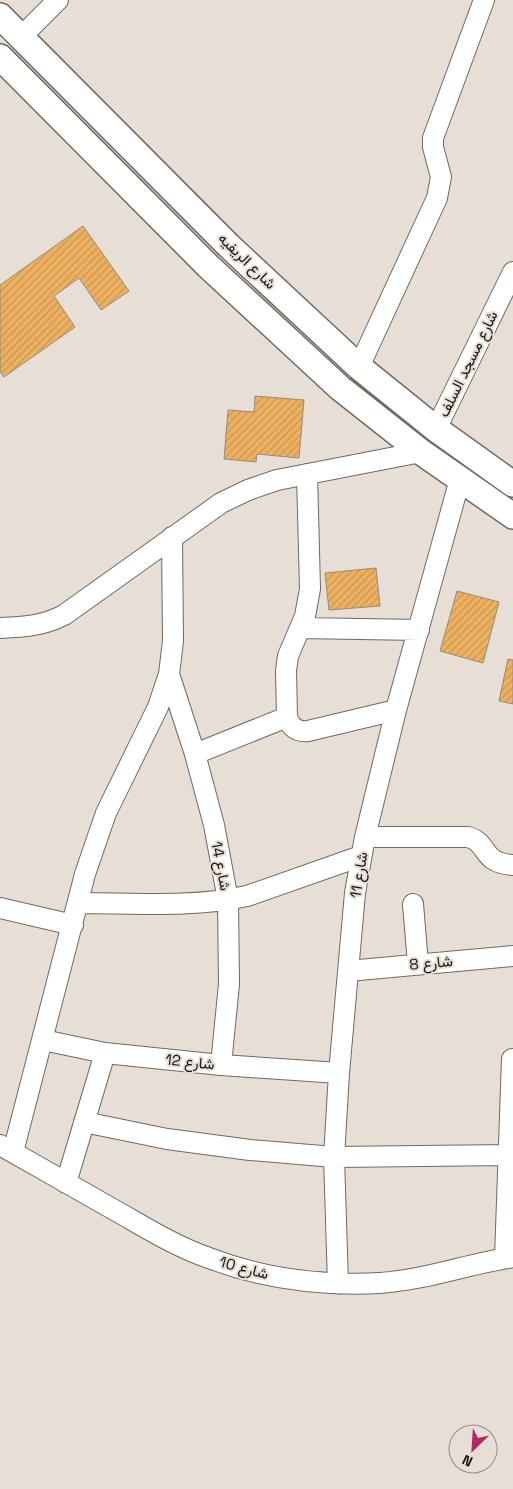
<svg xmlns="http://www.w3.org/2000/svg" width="513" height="1489" font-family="'Space Grotesk',Vazirmatn,sans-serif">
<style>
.building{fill:url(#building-hatch);stroke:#938c83}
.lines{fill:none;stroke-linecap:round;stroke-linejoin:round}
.minor-casing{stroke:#716a61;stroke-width:22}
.tertiary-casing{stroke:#716a61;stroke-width:28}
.minor{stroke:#fff;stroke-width:20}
.tertiary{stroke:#fff;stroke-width:25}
.labels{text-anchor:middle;stroke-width:4;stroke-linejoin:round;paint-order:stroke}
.street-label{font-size:15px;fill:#161410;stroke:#e7ded5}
</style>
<defs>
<pattern id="building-hatch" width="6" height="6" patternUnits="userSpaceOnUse" patternTransform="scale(1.25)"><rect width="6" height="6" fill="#edb05f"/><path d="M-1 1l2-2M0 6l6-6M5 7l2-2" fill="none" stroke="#ca9652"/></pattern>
</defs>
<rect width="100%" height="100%" fill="#e7ded5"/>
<!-- building -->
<path class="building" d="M83 226 129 291 101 310 79 278 54 296 75 327 4 377 0 372V285Z
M255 396 304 400 299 458 257 454 256 462 224 459 228 410 254 412Z
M376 568 380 606 329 610 325 573Z
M457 591 499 602 483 663 440 651Z
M508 659 513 660V704L499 701Z"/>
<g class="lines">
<defs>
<path id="minor" d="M21 37 58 0
M359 367 437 198 441 177 433 147V138L484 0
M436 429 513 272
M307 474 310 589 305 616 288 656 286 671 287 717C291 728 297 732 308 731L396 710
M0 628C23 627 43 626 64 615L221 503 248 490 277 480 421 452
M301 628 419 630
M169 674 195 754 214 825 228 900 229 984 221 1065
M195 754 287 717
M365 837H468C490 843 480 863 513 865
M79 903C135 903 192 908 247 896L361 856
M413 904 418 964
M0 908 73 925
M348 971 513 956
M43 1040 105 1053 221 1065 339 1073
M84 1122 167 1139 250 1150 334 1157 508 1155
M0 1145C39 1167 79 1190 118 1212 148 1229 177 1247 209 1258 264 1279 321 1286 380 1283 425 1280 468 1264 513 1257
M13 1152 85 874 106 813 158 707 169 674 173 641 172 537
M66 1183 105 1053
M505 1258 512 1059
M338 1284 334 1157 339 1073 355 893 365 837 396 710 460 479"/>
<path id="tertiary" d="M0 16 229 246 359 367 436 429 513 484
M0 57 208 266 340 388 421 452 513 516"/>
</defs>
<!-- minor casing -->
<use href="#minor" class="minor-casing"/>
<!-- tertiary casing -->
<use href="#tertiary" class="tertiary-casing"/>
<!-- minor -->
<use href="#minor" class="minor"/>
<!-- tertiary -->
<use href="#tertiary" class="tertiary"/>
</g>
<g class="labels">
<!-- street labels -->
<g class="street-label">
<text transform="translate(247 261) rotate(44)" y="5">شارع الريفيه</text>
<text transform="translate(468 364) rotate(-64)" y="5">شارع مسجد السلف</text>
<text transform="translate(221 866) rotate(79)" y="5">شارع 14</text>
<text transform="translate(359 875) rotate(-81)" y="5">شارع 11</text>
<text transform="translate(431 963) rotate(-5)" y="5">شارع 8</text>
<text transform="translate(190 1062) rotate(6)" y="5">شارع 12</text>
<text transform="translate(244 1268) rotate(15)" y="5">شارع 10</text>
</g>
</g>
<!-- north arrow -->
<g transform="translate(473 1449) rotate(205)"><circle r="24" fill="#e7ded5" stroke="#938d86"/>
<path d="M0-4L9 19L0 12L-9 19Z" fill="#b32966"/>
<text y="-8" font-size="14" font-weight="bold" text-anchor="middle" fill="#161410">N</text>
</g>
</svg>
